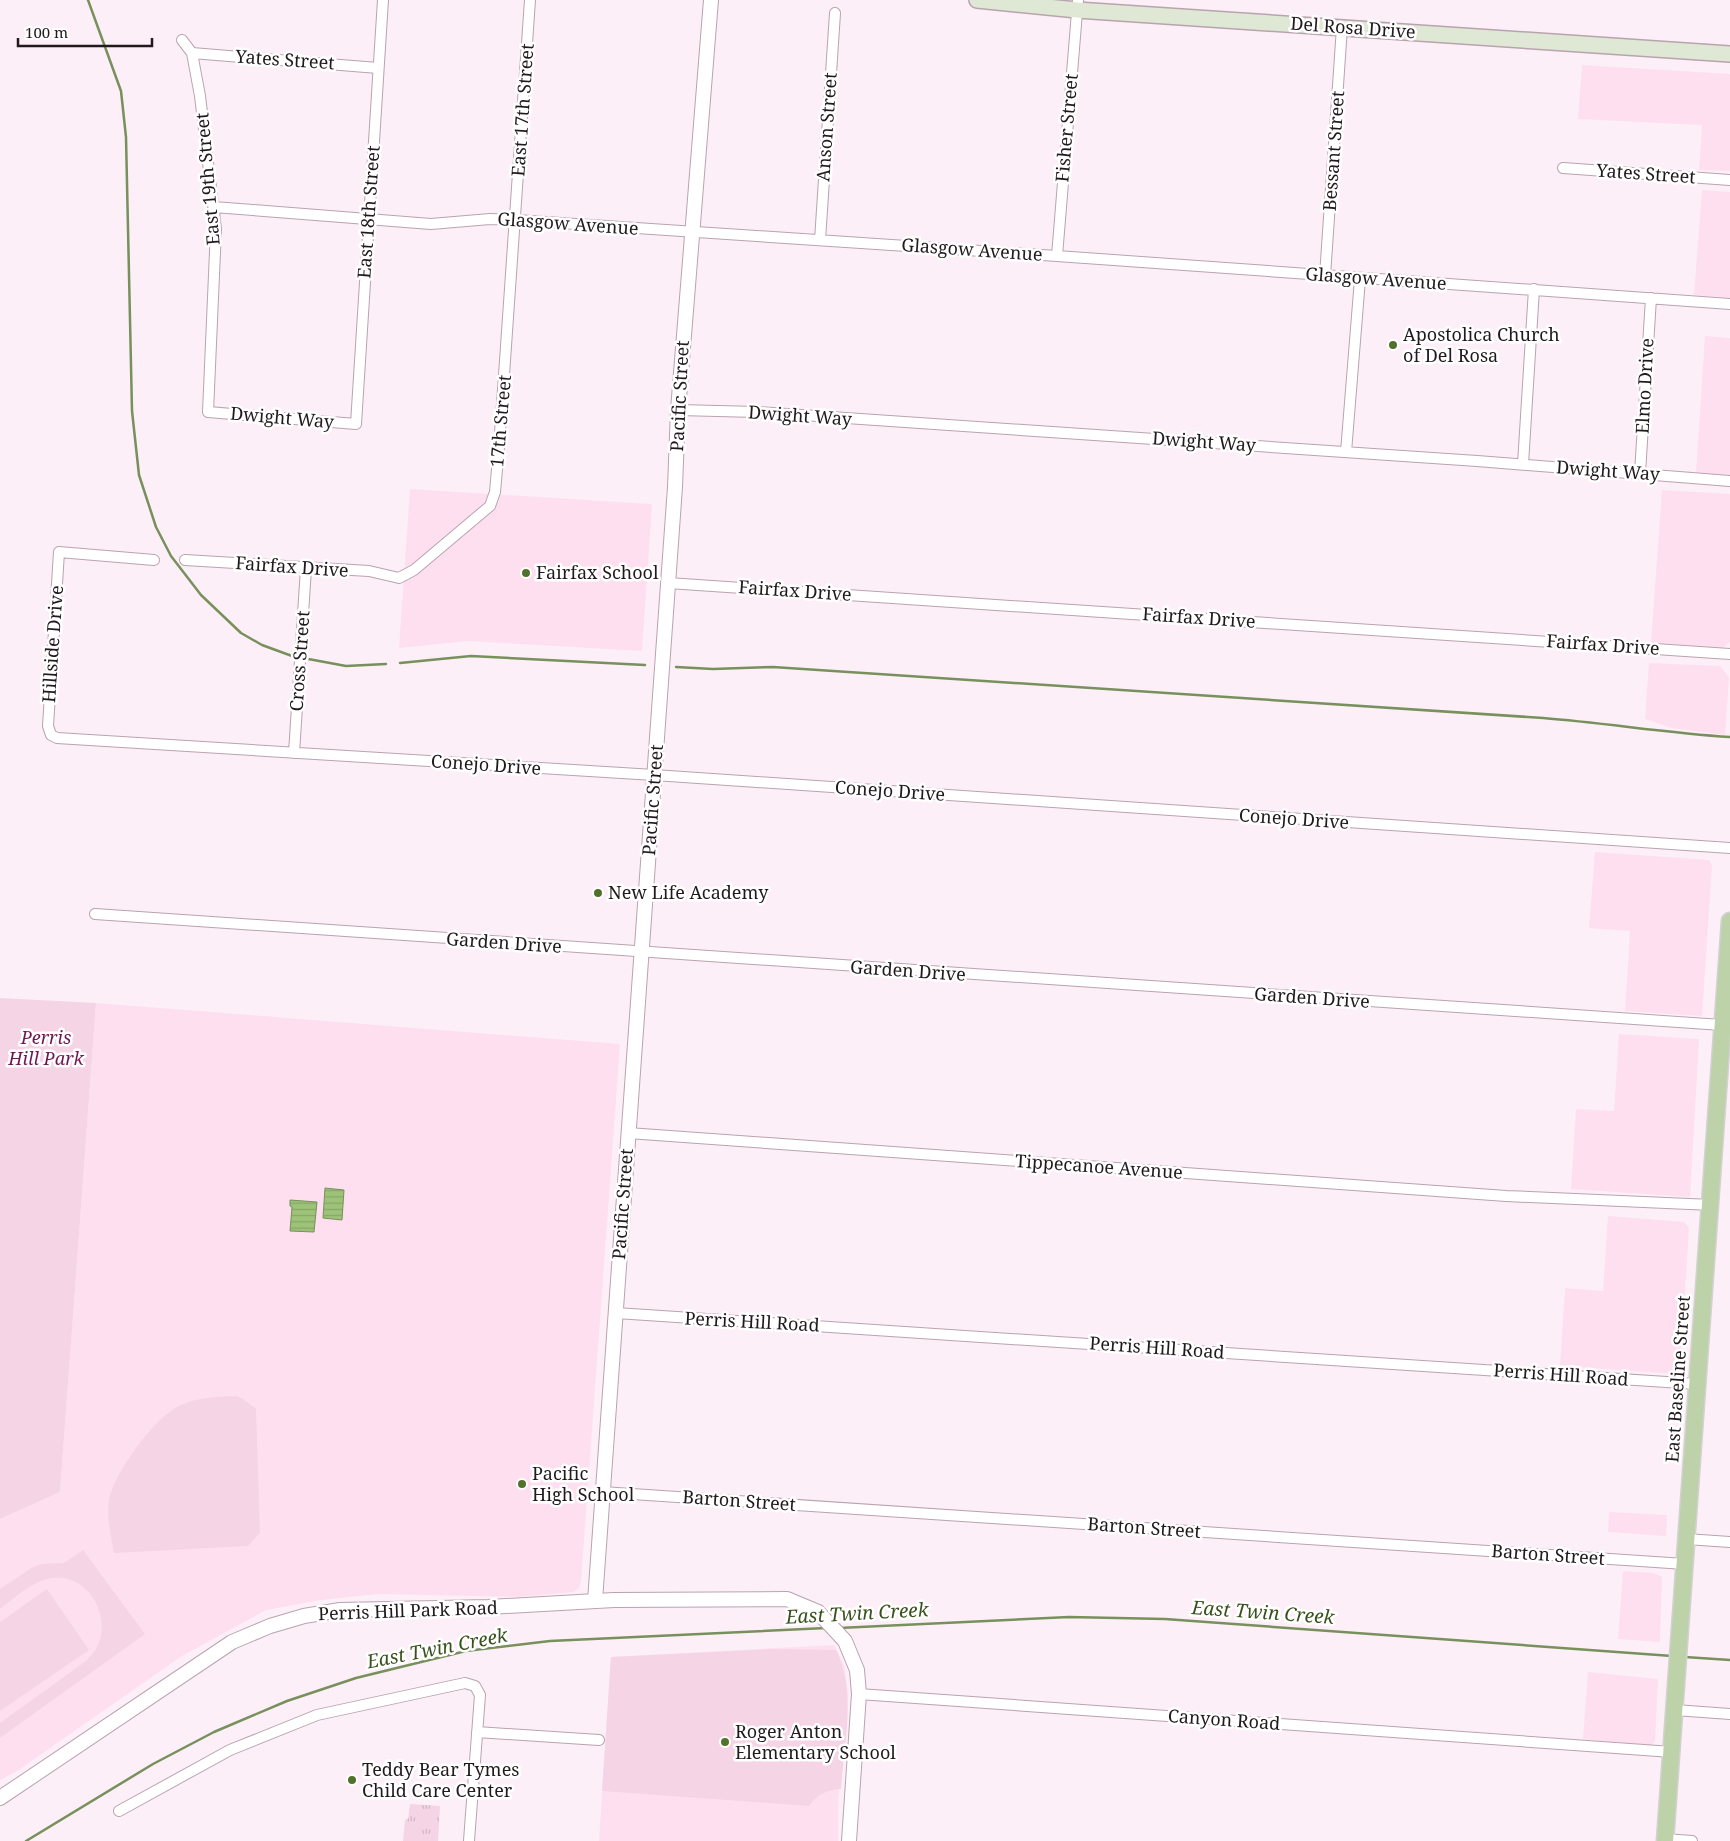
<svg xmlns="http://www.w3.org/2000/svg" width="1730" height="1841" font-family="'Noto Serif',serif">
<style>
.built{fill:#fedff0}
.grass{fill:url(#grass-tufts)}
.park{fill:#f5d4e6}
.water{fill:url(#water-rules);stroke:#77905c}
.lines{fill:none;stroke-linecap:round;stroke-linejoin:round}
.stream{stroke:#77905c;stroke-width:2.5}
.minor-casing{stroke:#b9a3af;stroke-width:12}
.tertiary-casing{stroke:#b9a3af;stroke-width:16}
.secondary-casing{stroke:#b9a3af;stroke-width:18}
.primary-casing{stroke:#d3d1d2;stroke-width:19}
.minor{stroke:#fff;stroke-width:10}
.tertiary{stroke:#fff;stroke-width:14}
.secondary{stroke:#dee8d4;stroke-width:15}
.primary{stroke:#bdd2a8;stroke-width:16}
.poi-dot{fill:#51722a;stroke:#fff;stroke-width:2}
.labels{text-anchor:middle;stroke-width:5;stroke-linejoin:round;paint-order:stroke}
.street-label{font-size:18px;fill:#21191d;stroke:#fff}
.poi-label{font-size:18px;fill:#21191d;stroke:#fff;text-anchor:start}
.park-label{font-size:18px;font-style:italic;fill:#711654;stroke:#fff}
.water-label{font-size:19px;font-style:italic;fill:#38511c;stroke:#fff}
</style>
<defs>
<pattern id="grass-tufts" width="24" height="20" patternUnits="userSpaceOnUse" patternTransform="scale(1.25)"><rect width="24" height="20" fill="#f5d4e6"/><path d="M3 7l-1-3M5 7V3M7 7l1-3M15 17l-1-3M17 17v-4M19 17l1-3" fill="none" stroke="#d2b5c5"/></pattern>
<pattern id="water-rules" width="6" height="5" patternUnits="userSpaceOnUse" patternTransform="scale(1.25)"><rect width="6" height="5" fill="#9cc377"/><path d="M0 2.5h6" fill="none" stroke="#86a766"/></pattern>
</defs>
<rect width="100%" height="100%" fill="#fdeff7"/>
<!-- built -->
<path class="built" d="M1582 65 1730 74V171L1699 170 1702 125 1578 119Z
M1702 190 1730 192V298L1694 295Z
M1705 336 1730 338V475L1696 473Z
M410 489 652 504 642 651 468 641 399 648Z
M1662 490 1730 494V642L1723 648 1651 643Z
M1649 663 1720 666 1729 677 1725 735 1672 728 1645 719Z
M1595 852 1709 860 1712 865 1702 1016 1625 1011 1630 931 1589 928Z
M96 1003 620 1044 581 1581 579 1588 573 1592 517 1597 379 1594 320 1600 266 1610 182 1656 17 1771 0 1780V1519L60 1492Z
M1619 1034 1699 1039 1690 1197 1571 1189 1576 1109 1614 1111Z
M1608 1216 1684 1222 1689 1228 1680 1371 1676 1374 1560 1366 1565 1288 1603 1291Z
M1609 1512 1667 1515 1666 1536 1608 1532Z
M1623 1571 1654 1573 1662 1577 1660 1642 1618 1639Z
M834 1645 844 1665 848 1694 838 1801V1841H599L611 1657Z
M1588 1672 1658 1679 1655 1741 1651 1746 1583 1739Z"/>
<!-- grass -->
<path class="grass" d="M410 1804 440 1806 438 1841H403L405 1820 408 1819Z"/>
<!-- park -->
<path class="park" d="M0 998 96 1003 60 1492 0 1519Z
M236 1396 243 1399 256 1409 260 1533 248 1546 114 1553C111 1537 106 1516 109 1500 114 1473 154 1418 179 1406 197 1397 216 1397 236 1396Z
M83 1550 145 1634 0 1738V1723L86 1661C89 1657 94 1653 96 1649 113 1619 90 1574 53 1578 33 1580 16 1597 0 1609V1589L33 1567 42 1564 64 1563Z
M47 1589 89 1650 0 1711V1622Z
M772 1649 836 1650C857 1692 844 1744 841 1789 827 1790 817 1794 809 1806L602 1791 611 1657Z"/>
<!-- water -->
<path class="water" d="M325 1188 344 1190 342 1220 323 1218Z
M290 1200 317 1202 314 1232 290 1231 292 1207 290 1206Z"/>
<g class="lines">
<!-- stream -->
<path class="stream" d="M88 0 121 91 126 137 132 411 139 475 156 527 171 556 201 595 241 633 262 645 292 656
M303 658 346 666 386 664
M400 663 471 656 645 665
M676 667 713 669 773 667C1030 684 1287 699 1543 718 1606 723 1667 733 1730 737
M839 1628 1069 1617 1165 1619 1672 1656
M1685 1657 1730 1660
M26 1841 153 1764 214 1732 287 1701 356 1678 466 1651 550 1641 826 1628"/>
<defs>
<path id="minor" d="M182 40 192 53 200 96 216 229 208 412 356 424 383 0
M192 53 378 68
M1563 168 1730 180
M214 207 431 224 490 219 516 220 1057 256 1730 304
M820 240 835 13
M1057 256 1078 0
M1325 276 1342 27
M678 410 757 412 1477 461 1730 481
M1346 452 1360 279
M1523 464 1534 289
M1640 473 1651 298
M154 560 59 552 48 726 51 735 57 738 654 775 1730 848
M185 560 369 571 399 578 414 570 490 506 495 492 499 447 530 0
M668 583 1730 654
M294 753 306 568
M95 914 1722 1025
M628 1133 1506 1196 1712 1205
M616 1313 1697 1384
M602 1492 1685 1564
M1686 1539 1730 1542
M859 1694 1672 1752
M1675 1710 1730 1714
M477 1732 599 1740
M119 1811 230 1750 317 1715 465 1683 475 1686 480 1695 469 1841
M1665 1839 1692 1841"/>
<path id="tertiary" d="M595 1601 675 487 678 410 711 0
M0 1798 232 1642 270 1626 304 1616 340 1610 488 1607 614 1600 787 1599 818 1612 845 1641 857 1670 859 1694 849 1841"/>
<path id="secondary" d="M977 0 1077 10 1730 54"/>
<path id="primary" d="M1665 1841 1730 921"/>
</defs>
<!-- minor casing -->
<use href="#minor" class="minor-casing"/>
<!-- tertiary casing -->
<use href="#tertiary" class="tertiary-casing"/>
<!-- secondary casing -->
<use href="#secondary" class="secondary-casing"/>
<!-- primary casing -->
<use href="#primary" class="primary-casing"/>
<!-- minor -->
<use href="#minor" class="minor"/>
<!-- tertiary -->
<use href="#tertiary" class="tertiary"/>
<!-- secondary -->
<use href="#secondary" class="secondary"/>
<!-- primary -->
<use href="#primary" class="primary"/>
</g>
<!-- markers -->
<g class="poi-dot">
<circle cx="1393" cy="345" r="5"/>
<circle cx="526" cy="573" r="5"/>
<circle cx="598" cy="893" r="5"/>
<circle cx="522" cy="1484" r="5"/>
<circle cx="725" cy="1742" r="5"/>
<circle cx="352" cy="1780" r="5"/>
</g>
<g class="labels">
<!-- street labels -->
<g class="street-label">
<text transform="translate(1353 28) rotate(4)" y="6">Del Rosa Drive</text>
<text transform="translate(285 60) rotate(4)" y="6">Yates Street</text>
<text transform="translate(523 110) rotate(-86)" y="6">East 17th Street</text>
<text transform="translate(827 127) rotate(-86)" y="6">Anson Street</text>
<text transform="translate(1067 128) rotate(-85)" y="6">Fisher Street</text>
<text transform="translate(1334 151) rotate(-86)" y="6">Bessant Street</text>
<text transform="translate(1646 174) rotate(4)" y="6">Yates Street</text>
<text transform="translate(208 179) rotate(-95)" y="6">East 19th Street</text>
<text transform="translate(369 212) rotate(-86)" y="6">East 18th Street</text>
<text transform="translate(568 224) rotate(4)" y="6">Glasgow Avenue</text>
<text transform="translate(972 250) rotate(4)" y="6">Glasgow Avenue</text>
<text transform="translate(1376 279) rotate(4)" y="6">Glasgow Avenue</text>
<text transform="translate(1645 386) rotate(-87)" y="6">Elmo Drive</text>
<text transform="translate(680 396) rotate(-87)" y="6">Pacific Street</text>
<text transform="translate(800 416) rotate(4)" y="6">Dwight Way</text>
<text transform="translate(282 418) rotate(5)" y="6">Dwight Way</text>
<text transform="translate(501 421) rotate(-85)" y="6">17th Street</text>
<text transform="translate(1204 442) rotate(4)" y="6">Dwight Way</text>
<text transform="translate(1608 471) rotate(4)" y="6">Dwight Way</text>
<text transform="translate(292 567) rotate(4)" y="6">Fairfax Drive</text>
<text transform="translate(795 591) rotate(4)" y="6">Fairfax Drive</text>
<text transform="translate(1199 618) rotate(4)" y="6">Fairfax Drive</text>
<text transform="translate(53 644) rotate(-86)" y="6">Hillside Drive</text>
<text transform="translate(1603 645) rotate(4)" y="6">Fairfax Drive</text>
<text transform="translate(300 661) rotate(-86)" y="6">Cross Street</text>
<text transform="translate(486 765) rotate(4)" y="6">Conejo Drive</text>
<text transform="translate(890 791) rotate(4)" y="6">Conejo Drive</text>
<text transform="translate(653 800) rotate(-86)" y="6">Pacific Street</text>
<text transform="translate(1294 819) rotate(4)" y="6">Conejo Drive</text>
<text transform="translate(504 943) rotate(4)" y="6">Garden Drive</text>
<text transform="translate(908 971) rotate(4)" y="6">Garden Drive</text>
<text transform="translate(1312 998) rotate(4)" y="6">Garden Drive</text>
<text transform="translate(1099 1167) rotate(4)" y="6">Tippecanoe Avenue</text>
<text transform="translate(623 1204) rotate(-86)" y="6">Pacific Street</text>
<text transform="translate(752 1322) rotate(3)" y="6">Perris Hill Road</text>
<text transform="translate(1157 1348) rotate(4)" y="6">Perris Hill Road</text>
<text transform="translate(1561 1375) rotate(4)" y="6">Perris Hill Road</text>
<text transform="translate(1678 1379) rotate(-86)" y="6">East Baseline Street</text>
<text transform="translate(739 1501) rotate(4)" y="6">Barton Street</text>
<text transform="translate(1144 1528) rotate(4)" y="6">Barton Street</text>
<text transform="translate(1548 1555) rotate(4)" y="6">Barton Street</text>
<text transform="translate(408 1611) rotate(-2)" y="6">Perris Hill Park Road</text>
<text transform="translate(1224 1720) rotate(4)" y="6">Canyon Road</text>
</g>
<!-- poi labels -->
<g class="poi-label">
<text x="1403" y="341">Apostolica Church<tspan x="1403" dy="21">of Del Rosa</tspan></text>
<text x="536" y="579">Fairfax School</text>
<text x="608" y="899">New Life Academy</text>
<text x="532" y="1480">Pacific<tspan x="532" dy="21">High School</tspan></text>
<text x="735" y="1738">Roger Anton<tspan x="735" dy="21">Elementary School</tspan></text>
<text x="362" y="1776">Teddy Bear Tymes<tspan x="362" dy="21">Child Care Center</tspan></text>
</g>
<!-- park labels -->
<g class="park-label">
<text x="46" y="1044">Perris<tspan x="46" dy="21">Hill Park</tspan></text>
</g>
<!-- water labels -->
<g class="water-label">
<text transform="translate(1263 1612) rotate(4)" y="7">East Twin Creek</text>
<text transform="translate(857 1613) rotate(-3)" y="7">East Twin Creek</text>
<text transform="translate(437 1648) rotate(-11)" y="7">East Twin Creek</text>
</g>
</g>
<!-- scale -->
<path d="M18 38v8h134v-8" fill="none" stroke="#21191d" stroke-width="2.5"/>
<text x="25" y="38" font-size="15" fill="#21191d" stroke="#ffffff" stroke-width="4" paint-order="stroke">100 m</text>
</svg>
